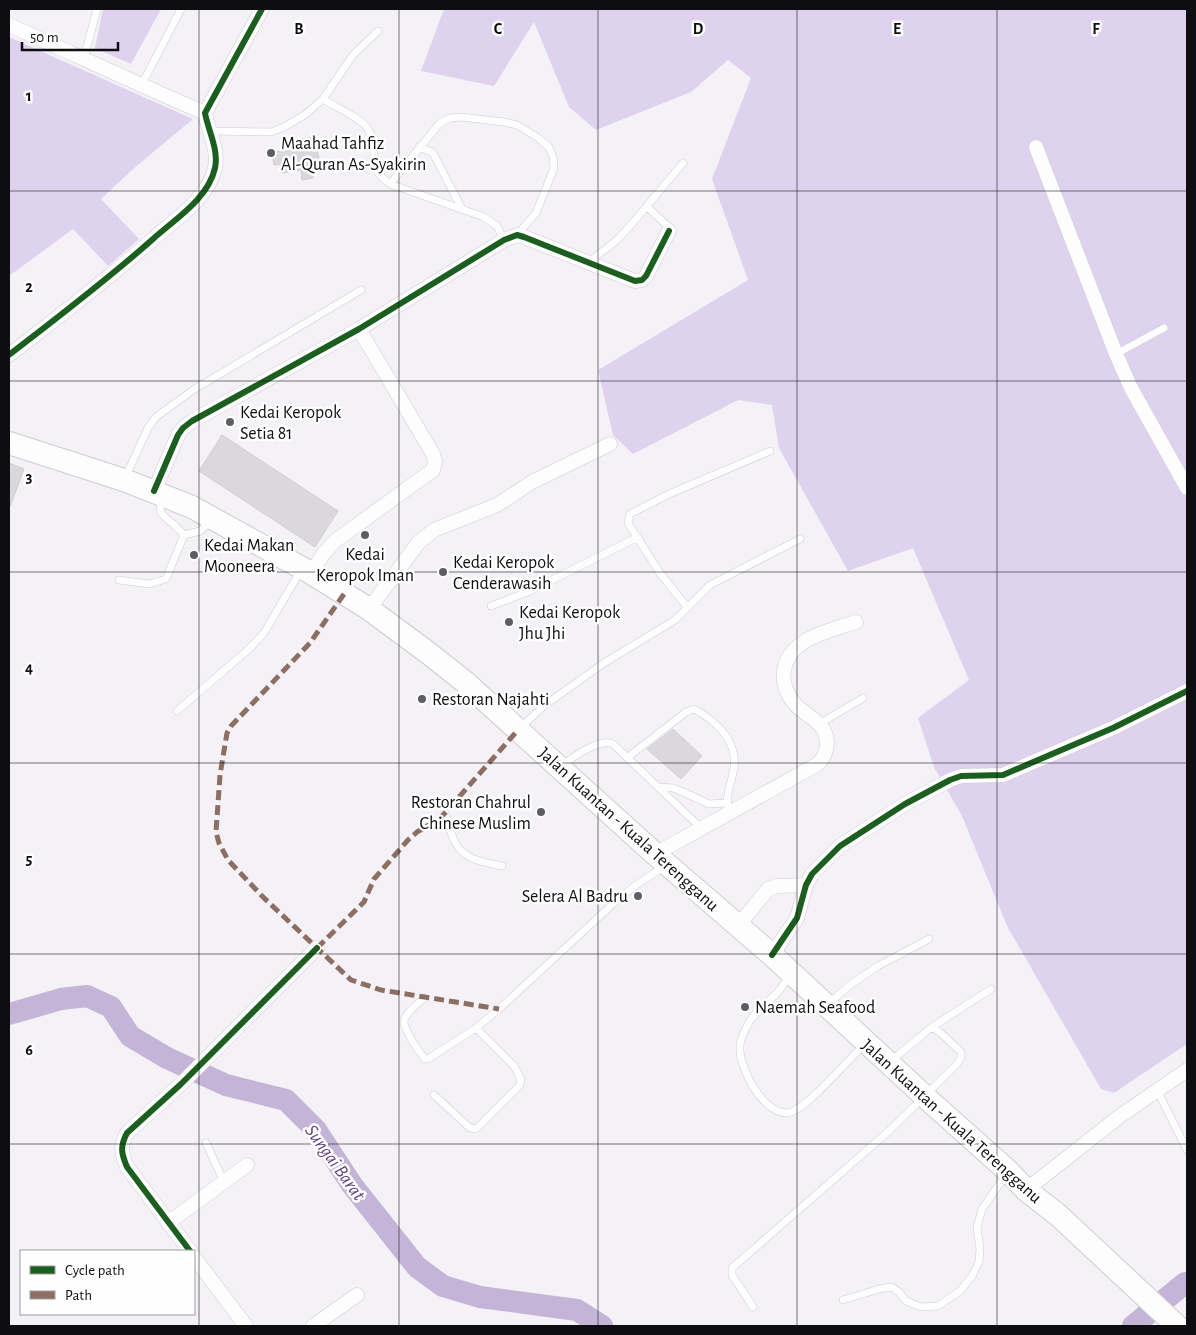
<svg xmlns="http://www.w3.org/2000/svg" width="1196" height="1335" font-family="'Alegreya Sans',sans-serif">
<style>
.forest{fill:#dfd2ef}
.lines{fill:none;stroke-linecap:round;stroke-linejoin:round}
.river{stroke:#c4b5d8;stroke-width:22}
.building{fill:#dad8dc;stroke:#d0ced2}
.service-casing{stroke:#cfccd1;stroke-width:8}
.minor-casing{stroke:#cfccd1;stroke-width:15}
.trunk-casing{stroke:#cfccd1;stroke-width:24}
.service{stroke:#fdfdfe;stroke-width:7}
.minor{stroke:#fdfdfe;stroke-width:14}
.trunk{stroke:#fdfdfe;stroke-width:22}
.quiet{stroke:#8d6e63;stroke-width:5;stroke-dasharray:10 5;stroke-linecap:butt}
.cycleway-casing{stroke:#fefefe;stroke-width:9}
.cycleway{stroke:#1b5e20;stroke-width:6}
.grid{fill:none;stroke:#0e0d10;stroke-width:1;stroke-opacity:0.55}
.poi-dot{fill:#5e5d61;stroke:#fefefe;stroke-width:2}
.labels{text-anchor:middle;stroke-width:5;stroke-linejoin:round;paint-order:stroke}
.poi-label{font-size:18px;fill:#0e0d10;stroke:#fefefe;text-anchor:start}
.street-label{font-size:18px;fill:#0e0d10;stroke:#fefefe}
.water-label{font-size:19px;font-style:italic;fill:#634582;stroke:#fefefe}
.grid-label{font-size:16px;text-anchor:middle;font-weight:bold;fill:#0e0d10;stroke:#fefefe;stroke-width:5;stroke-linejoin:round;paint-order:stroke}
</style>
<rect width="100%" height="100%" fill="#f4f1f7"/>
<!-- forest -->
<path class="forest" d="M103 9H161L131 64 95 48Z
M444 9H1187V1044L1114 1093 1101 1089 1007 926 962 816 934 767 918 718 969 680 913 548 848 571 779 448 772 405 738 400 633 454 613 435 598 370 748 280 712 179 751 78 728 60 691 92 596 130 569 107 534 22 494 86 421 71Z
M9 37 193 119 133 169 101 199 139 239 108 266 73 229 9 276Z"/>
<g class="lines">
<!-- river -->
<path class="river" d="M9 1014 61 999 87 996 111 1007 130 1036 167 1058 226 1085 286 1100 316 1130 352 1185 417 1267 443 1286 480 1297 577 1310 602 1326
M1133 1326 1185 1283H1187"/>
</g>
<!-- building -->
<path class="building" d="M315 137 320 166 311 167 313 178 302 180 301 170 282 173 281 164 274 165 272 152 282 151 281 142Z
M222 435 338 511 315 547 199 471Z
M9 463 24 469 10 507 9 506Z
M673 729 702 756 681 779 647 749Z"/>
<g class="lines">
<defs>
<path id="service" d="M84 58 97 9
M141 86 181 9
M323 99C335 107 360 117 368 129 382 151 362 164 390 184L484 217 497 226 504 240
M209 131 271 132 284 127 306 114 323 99 353 55 378 31
M419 147 432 152 435 157 462 209
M390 184 440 123 450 118 461 117 504 122 517 125 537 137 549 147 553 157 554 168 536 213 517 235
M647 207 669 227V231
M589 262 617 240 631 225 683 163
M1116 354 1164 328
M125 478 148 428 156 417 196 388 220 374 361 290
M184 535 200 531 211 521
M119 580 149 584 166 579 184 535C177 525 166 521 160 511L162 498
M491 606 530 591 638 537
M687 607 660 573 628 523 630 514 667 495 770 451
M177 711 249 649 264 633 301 570
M819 724 863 698
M521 727 545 705 604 663 675 620 710 585 800 539
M628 757 686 712 694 709C715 720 738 741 734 767 732 785 724 794 729 813
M562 765C574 757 599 738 613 744L702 829
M659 787 673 788 683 792 709 804 726 803
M445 813C448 822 450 832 454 840 462 860 483 862 502 866
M790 976C785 982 781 989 776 994 766 1004 752 1014 746 1028 744 1033 740 1040 740 1046 738 1067 765 1119 791 1112 808 1107 849 1059 864 1045
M424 998C419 1003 405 1013 404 1021 403 1029 420 1053 425 1059H428L476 1028 499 1009 615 902 636 885 665 866
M829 1003 850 985 878 966 929 939
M932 1027 991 989
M1157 1090 1187 1150
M434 1095 470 1128 476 1129 520 1085 521 1079 514 1066 476 1028
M206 1143 224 1182
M843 1300 879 1289 892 1287 899 1292 906 1301 921 1307 938 1306 960 1291 972 1276 979 1262 980 1249 977 1228 982 1209 1007 1173
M753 1307 732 1275V1268L889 1131 957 1064 961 1058V1052L943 1035 932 1027 891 1061"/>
<path id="minor" d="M9 25C74 54 139 85 205 113
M1036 147 1116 354 1131 388 1187 488
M9 355C58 317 107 280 153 239 175 219 208 199 215 168 219 150 208 130 205 113L262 9
M154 491 178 435 183 428 192 421 359 329 504 240 517 235 524 237 635 281 642 280 646 276 669 231
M311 573 324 553 335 541 433 470 435 461 433 454 359 329
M369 609 419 542 434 530 497 505 532 482 610 444
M655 854 818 764C827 755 830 740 823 729 816 718 802 713 794 703 787 695 782 682 784 671 789 638 829 631 856 622
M738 926 768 889 777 886 806 885
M772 955 797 918 806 885 812 874 840 846 905 804 950 780 961 776 1003 775 1113 728 1187 691
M1026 1190 1120 1116 1187 1070
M168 1223 247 1165
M190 1251 127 1167C121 1153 120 1146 127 1133L181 1084 317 948
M194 1257 246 1326
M313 1326 357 1295"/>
<path id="trunk" d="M9 443 124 480 192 507 311 573 369 609 431 655 465 682 655 854 772 955 933 1104 1008 1171 1026 1190 1058 1215 1177 1326"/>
</defs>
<!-- service casing -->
<use href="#service" class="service-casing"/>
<!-- minor casing -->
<use href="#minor" class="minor-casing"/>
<!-- trunk casing -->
<use href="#trunk" class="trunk-casing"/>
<!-- service -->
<use href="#service" class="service"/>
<!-- minor -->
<use href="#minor" class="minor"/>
<!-- trunk -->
<use href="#trunk" class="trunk"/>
<!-- quiet -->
<path class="quiet" d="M344 594 310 643 231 726 227 733 220 775 216 832 219 843 228 860 263 897 351 980 381 990 499 1009
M317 948 364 902 374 879 408 840 417 832 439 819 445 813 518 730"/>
<defs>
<path id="cycleway" d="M9 355C58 317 107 280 153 239 175 219 208 199 215 168 219 150 208 130 205 113L262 9
M154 491 178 435 183 428 192 421 359 329 504 240 517 235 524 237 635 281 642 280 646 276 669 231
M772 955 797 918 806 885 812 874 840 846 905 804 950 780 961 776 1003 775 1113 728 1187 691
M190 1251 127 1167C121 1153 120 1146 127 1133L181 1084 317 948"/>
</defs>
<!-- cycleway casing -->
<use href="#cycleway" class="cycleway-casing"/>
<!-- cycleway -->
<use href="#cycleway" class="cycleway"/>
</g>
<!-- grid -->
<path class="grid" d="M199 9V1326M399 9V1326M598 9V1326M797 9V1326M997 9V1326M9 191H1187M9 381H1187M9 572H1187M9 763H1187M9 954H1187M9 1144H1187"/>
<!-- markers -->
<g class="poi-dot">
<circle cx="271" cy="153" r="5"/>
<circle cx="230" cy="422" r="5"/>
<circle cx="365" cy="535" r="5"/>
<circle cx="194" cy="555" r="5"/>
<circle cx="443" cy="572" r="5"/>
<circle cx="509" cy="622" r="5"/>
<circle cx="422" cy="699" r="5"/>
<circle cx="541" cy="812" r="5"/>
<circle cx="638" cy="896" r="5"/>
<circle cx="745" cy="1007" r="5"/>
</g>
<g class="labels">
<!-- poi labels -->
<g class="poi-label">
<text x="281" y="149">Maahad Tahfiz<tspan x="281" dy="21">Al-Quran As-Syakirin</tspan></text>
<text x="240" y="418">Kedai Keropok<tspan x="240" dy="21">Setia 81</tspan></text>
<text x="204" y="551">Kedai Makan<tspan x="204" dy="21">Mooneera</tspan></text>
<text x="365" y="560" text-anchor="middle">Kedai<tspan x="365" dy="21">Keropok Iman</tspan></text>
<text x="453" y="568">Kedai Keropok<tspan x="453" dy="21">Cenderawasih</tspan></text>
<text x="519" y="618">Kedai Keropok<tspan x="519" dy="21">Jhu Jhi</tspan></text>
<text x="432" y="705">Restoran Najahti</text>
<text x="531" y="808" text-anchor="end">Restoran Chahrul<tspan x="531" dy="21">Chinese Muslim</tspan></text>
<text x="628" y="902" text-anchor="end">Selera Al Badru</text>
<text x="755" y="1013">Naemah Seafood</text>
</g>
<!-- street labels -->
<g class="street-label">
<text transform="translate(629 829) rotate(42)" y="6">Jalan Kuantan - Kuala Terengganu</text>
<text transform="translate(952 1121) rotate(42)" y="6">Jalan Kuantan - Kuala Terengganu</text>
</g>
<!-- water labels -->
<g class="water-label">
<text transform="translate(336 1162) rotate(54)" y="7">Sungai Barat</text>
</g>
</g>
<g class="grid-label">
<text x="299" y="34">B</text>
<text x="498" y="34">C</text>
<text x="698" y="34">D</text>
<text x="897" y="34">E</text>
<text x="1096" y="34">F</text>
<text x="29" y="101">1</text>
<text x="29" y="292">2</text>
<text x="29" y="482">3</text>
<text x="29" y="673">4</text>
<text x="29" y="864">5</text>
<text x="29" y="1055">6</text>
</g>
<!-- border -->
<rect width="1196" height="1335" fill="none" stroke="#0e0d10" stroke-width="20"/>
<!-- legend -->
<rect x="20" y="1250" width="175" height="65" fill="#fefefe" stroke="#9e9e9f"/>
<rect x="30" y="1266" width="25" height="8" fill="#1b5e20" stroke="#9e9e9f"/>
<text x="65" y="1275" font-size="15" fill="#0e0d10">Cycle path</text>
<rect x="30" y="1291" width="25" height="8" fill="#8d6e63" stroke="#9e9e9f"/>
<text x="65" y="1300" font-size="15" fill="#0e0d10">Path</text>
<!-- scale -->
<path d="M22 42v8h96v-8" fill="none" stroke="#0e0d10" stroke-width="2.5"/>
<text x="30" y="42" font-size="15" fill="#0e0d10" stroke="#fefefe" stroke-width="4" paint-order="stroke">50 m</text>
</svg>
